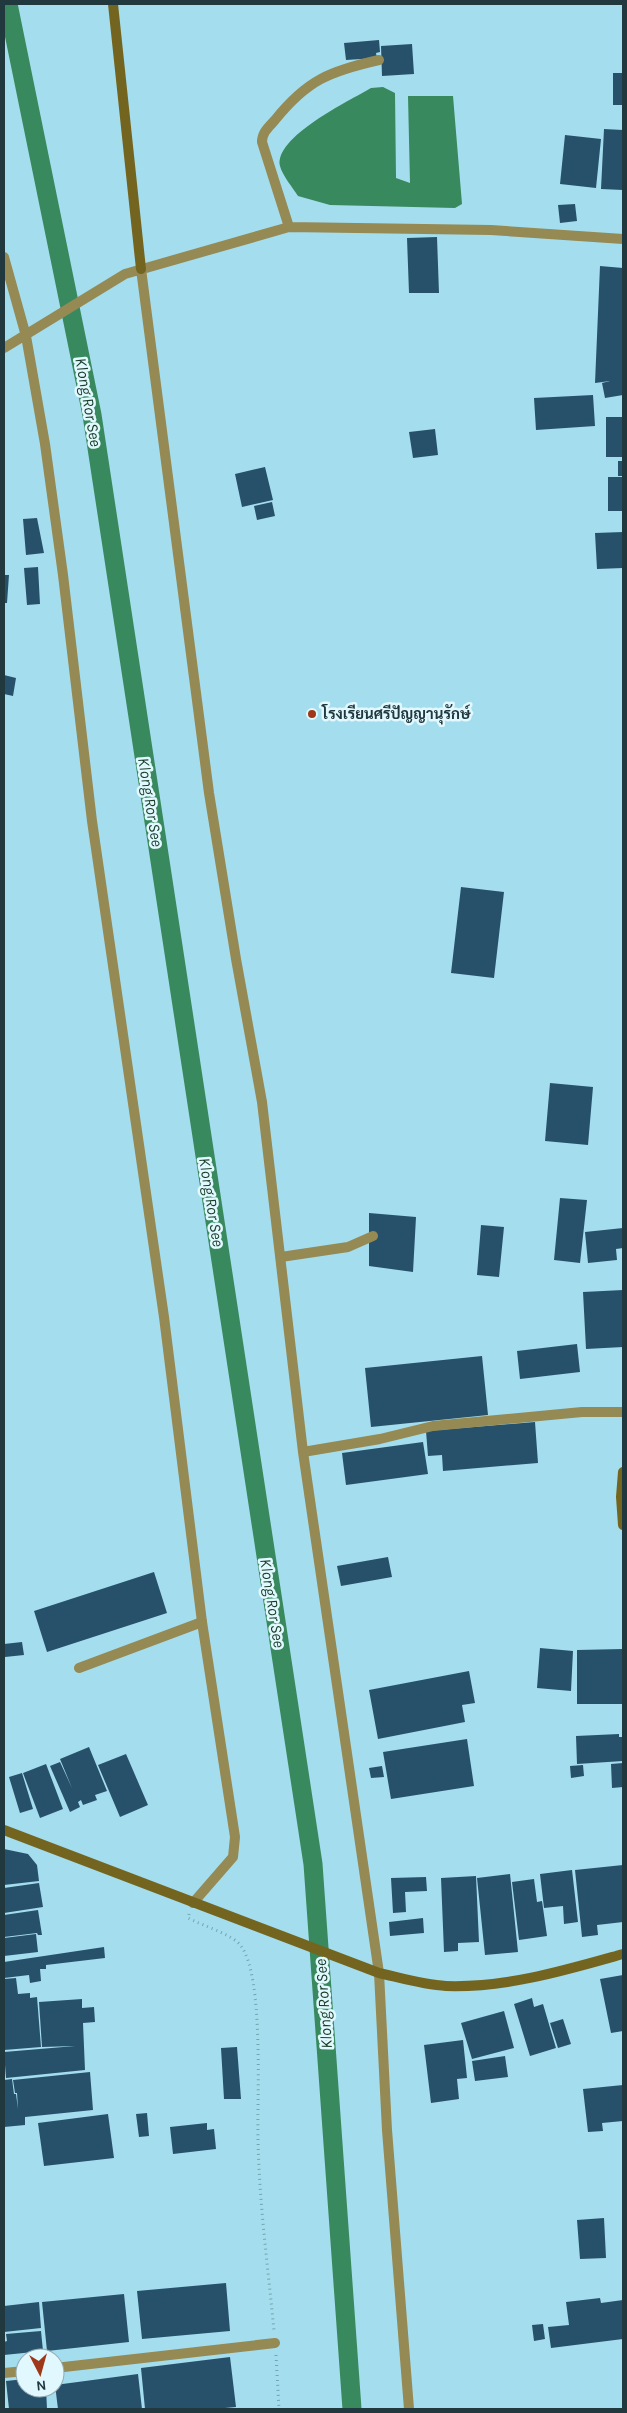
<svg xmlns="http://www.w3.org/2000/svg" width="627" height="2413" font-family="Karla,Sarabun,sans-serif">
<style>
.water{fill:#38895d}
.lines{fill:none;stroke-linecap:round;stroke-linejoin:round}
.canal{stroke:#38895d;stroke-width:19}
.building{fill:#27516a}
.path{stroke:#76a3b0;stroke-width:3;stroke-dasharray:1 4;stroke-linecap:butt}
.lane{stroke:#958954;stroke-width:10}
.street{stroke:#958954;stroke-width:10}
.secondary{stroke:#736520;stroke-width:10}
.poi-dot{fill:#9f3818;stroke:#e1f8fe;stroke-width:2}
.labels{text-anchor:middle;stroke-width:5;stroke-linejoin:round;paint-order:stroke}
.poi-label{font-size:15px;font-weight:bold;fill:#21383f;stroke:#e1f8fe;text-anchor:start}
.water-label{font-size:16px;font-style:italic;fill:#193c28;stroke:#e1f8fe}
</style>
<rect width="100%" height="100%" fill="#a4dded"/>
<!-- water -->
<path class="water" d="M383 87 395 93 396 178 410 183 408 96H453L462 204 455 208 330 205 298 196C293 188 282 175 280 166 274 137 349 101 371 88Z"/>
<g class="lines">
<!-- canal -->
<path class="canal" d="M8 4 92 415 313 1864 352 2409"/>
</g>
<!-- building -->
<path class="building" d="M379 40 380 52 376 53 377 58 346 60 344 43Z
M412 44 414 74 382 76 381 46Z
M613 73H623V105H613Z
M604 129 623 130V190L601 189Z
M565 135 601 139 596 188 560 184Z
M575 204 577 221 560 223 558 205Z
M437 237 439 293H409L407 238Z
M600 266 623 268V395L605 398 602 383 610 381 595 383Z
M593 395 595 426 536 430 534 398Z
M606 417H623V457H606Z
M435 429 438 455 413 458 409 432Z
M618 461H623V476H618Z
M265 467 273 500 242 507 235 474Z
M608 477H623V511H608Z
M272 502 275 516 257 520 254 506Z
M37 518 44 553 26 555 23 519Z
M623 532V568L597 569 595 533Z
M38 567 40 604 27 605 24 568Z
M4 575H9L7 603H4Z
M4 675 16 678 13 696 4 694Z
M461 887 504 892 494 978 451 973Z
M550 1083 593 1087 588 1145 545 1141Z
M560 1198 587 1200 580 1263 554 1260Z
M369 1213 416 1217 413 1272 369 1266Z
M481 1225 504 1227 499 1277 477 1275Z
M623 1228V1248L616 1249 617 1260 588 1263 585 1232Z
M623 1290V1347L586 1349 583 1292Z
M577 1344 580 1372 520 1379 517 1351Z
M482 1356 488 1415 371 1427 365 1368Z
M535 1422 538 1463 443 1471 442 1455 428 1456 426 1431Z
M423 1442 428 1474 346 1485 342 1453Z
M388 1557 392 1577 341 1586 337 1566Z
M154 1572 167 1613 47 1652 34 1611Z
M22 1642 24 1655 5 1657 4 1644Z
M540 1648 573 1651 571 1691 537 1688Z
M623 1649V1704H577V1650Z
M469 1671 475 1703 462 1705 465 1722 378 1739 369 1690Z
M619 1734V1737H623V1761L577 1764 576 1736Z
M467 1739 474 1786 391 1799 383 1752Z
M89 1747 107 1791 95 1795 97 1800 83 1805 81 1800 78 1802 80 1807 70 1812 50 1766 60 1762 72 1788 60 1759Z
M126 1754 148 1805 120 1817 98 1765Z
M623 1763V1787L612 1788 611 1764Z
M46 1764 63 1809 40 1818 23 1773Z
M583 1765 584 1776 571 1778 570 1766Z
M382 1766 384 1777 371 1778 369 1768Z
M22 1773 33 1809 20 1813 9 1777Z
M4 1849 28 1854 37 1865 39 1881 4 1885Z
M623 1865V1922L597 1925 598 1935 582 1937 575 1870Z
M572 1870 578 1922 564 1924 563 1906 544 1908 540 1874Z
M510 1874 518 1952 485 1955 477 1878Z
M476 1876 479 1942 458 1943V1951L444 1952 441 1878Z
M426 1877 427 1891 405 1892 406 1912 393 1913 391 1878Z
M534 1879 537 1902 542 1901 547 1936 519 1940 512 1882Z
M39 1883 43 1907 4 1913V1888Z
M38 1910 42 1935H38L37 1933 4 1937V1915Z
M423 1918 424 1933 390 1936 389 1922Z
M36 1934 38 1952 4 1956V1938Z
M104 1947 105 1958 46 1965V1969H40L41 1981 30 1983 29 1975 4 1978V1962Z
M623 1975V2031L611 2033 600 1979Z
M16 1978 18 1994 30 1993V1998L37 1997 41 2047 4 2050V1979Z
M532 1998 534 2007 543 2004 556 2048 530 2056 514 2004Z
M82 1999V2008L94 2007 95 2022 83 2023 85 2070 6 2078 4 2052 75 2046 42 2047 39 2002Z
M504 2011 514 2048 472 2059 461 2023Z
M563 2019 571 2044 558 2048 550 2023Z
M463 2040 467 2078 457 2079 459 2099 431 2103 424 2045Z
M237 2047 241 2099H224L221 2048Z
M505 2056 508 2077 475 2081 472 2061Z
M90 2072 93 2110 25 2117V2125L4 2127V2080L12 2079 14 2094H16L18 2109 17 2093H15L13 2080Z
M623 2085V2121L602 2123 603 2131 588 2132 583 2089Z
M147 2113 149 2136 139 2137 136 2114Z
M108 2114 114 2158 44 2166 38 2123Z
M207 2123V2130L214 2129 216 2149 173 2154 170 2127Z
M604 2218 606 2258 580 2259 577 2220Z
M226 2283 230 2331 142 2339 137 2291Z
M124 2294 129 2342 47 2351 42 2302Z
M600 2298 601 2303 623 2300V2339L551 2348 548 2327 569 2325 566 2302Z
M39 2302 41 2328 4 2332V2306Z
M543 2324 545 2339 534 2341 532 2325Z
M41 2331 43 2351 4 2355V2342L7 2341 6 2334Z
M230 2357 236 2407 214 2409H145L141 2368Z
M138 2374 142 2409H58L55 2385Z
M25 2379V2388H46L47 2409H9L6 2381Z"/>
<g class="lines">
<!-- path -->
<path class="path" d="M189 1914 188 1918C201 1925 234 1935 241 1946 264 1977 257 2096 258 2138 259 2202 268 2267 274 2331
M276 2355 279 2409"/>
<!-- lane -->
<path class="lane" d="M281 1257 348 1247 373 1236
M79 1668 202 1622"/>
<!-- street -->
<path class="street" d="M289 227 262 142C262 132 269 127 275 120 307 80 330 71 379 60
M4 257 26 336 45 444 63 575 92 821 164 1317 202 1622 235 1837 233 1857 193 1903
M141 269 209 793 236 959 262 1102 303 1452 379 1973 387 2130 409 2409
M4 348 125 274 289 227 491 230 623 239
M303 1452 380 1439 433 1426 582 1412H623
M55 2368 275 2343
M4 2373 25 2371"/>
<!-- secondary -->
<path class="secondary" d="M113 4 141 269
M623 1472 621 1497 623 1525
M4 1830 379 1973C401 1978 424 1985 446 1986 507 1988 566 1970 623 1954"/>
</g>
<!-- markers -->
<circle class="poi-dot" cx="312" cy="714" r="5"/>
<g class="labels">
<!-- poi labels -->
<g class="poi-label">
<text x="322" y="719">โรงเรียนศรีปัญญานุรักษ์</text>
</g>
<!-- water labels -->
<g class="water-label">
<text transform="translate(89 402) rotate(80)" y="6">Klong Ror See</text>
<text transform="translate(151 802) rotate(81)" y="6">Klong Ror See</text>
<text transform="translate(212 1202) rotate(81)" y="6">Klong Ror See</text>
<text transform="translate(273 1603) rotate(81)" y="6">Klong Ror See</text>
<text transform="translate(323 2004) rotate(-94)" y="6">Klong Ror See</text>
</g>
</g>
<!-- border -->
<rect width="627" height="2413" fill="none" stroke="#21383f" stroke-width="10"/>
<!-- north arrow -->
<g transform="translate(40 2373) rotate(174)"><circle r="24" fill="#e1f8fe" stroke="#94abb2"/>
<path d="M0-4L9 19L0 12L-9 19Z" fill="#9f3818"/>
<text y="-8" font-size="14" font-weight="bold" text-anchor="middle" fill="#21383f">N</text>
</g>
</svg>
